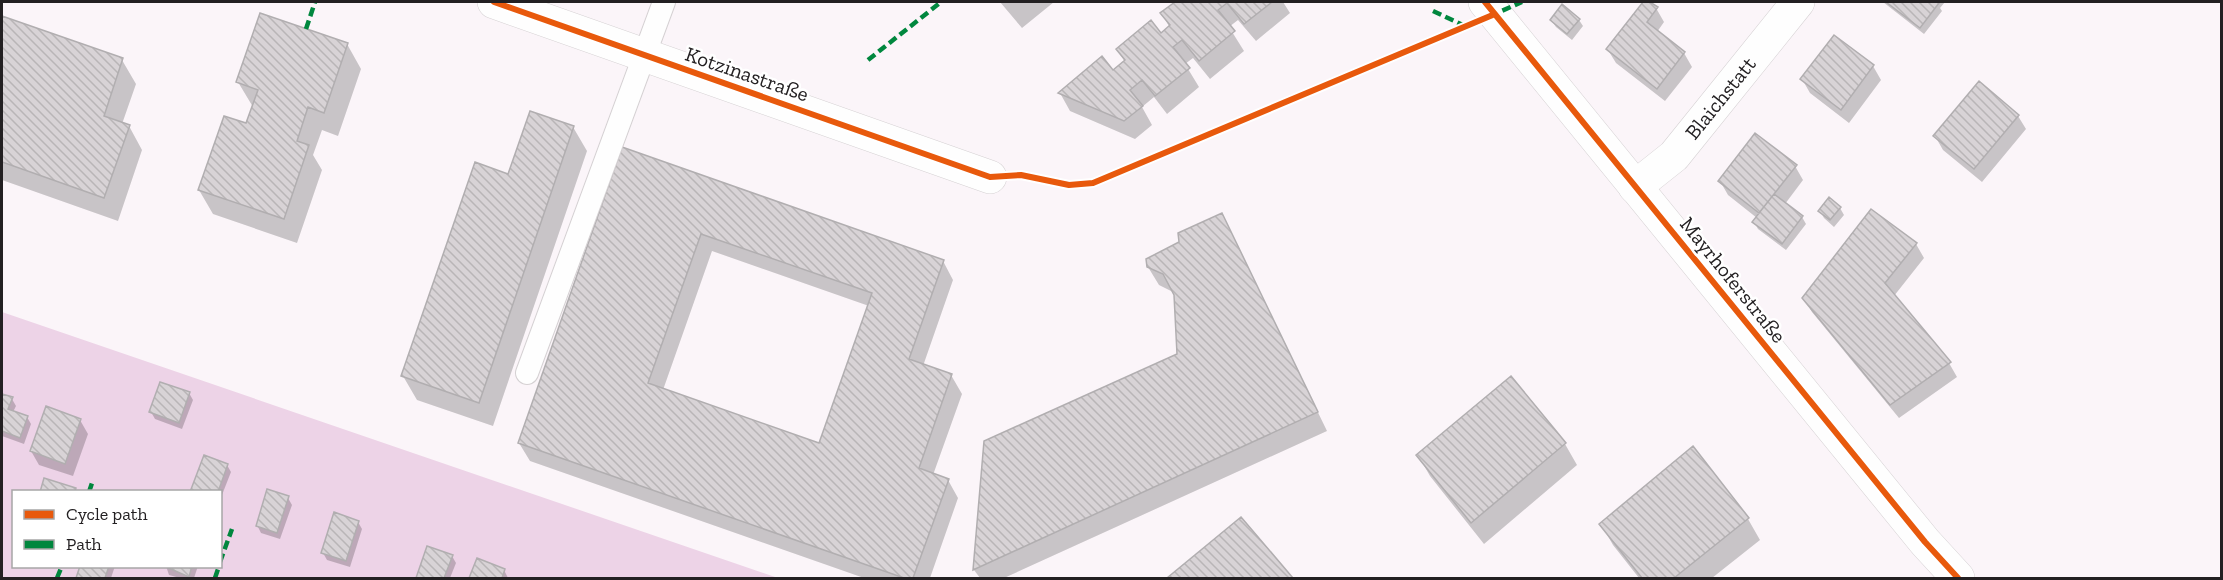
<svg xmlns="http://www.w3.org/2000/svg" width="2223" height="580" font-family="'Zilla Slab',serif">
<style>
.garden{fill:#edd3e7;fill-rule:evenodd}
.shadow{fill:#0003;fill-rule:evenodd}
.building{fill:url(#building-back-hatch);stroke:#b1aeb0;stroke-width:1.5;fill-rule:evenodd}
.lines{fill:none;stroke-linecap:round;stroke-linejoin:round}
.service-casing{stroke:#d5d1d3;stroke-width:24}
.minor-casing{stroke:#d5d1d3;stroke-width:34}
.service{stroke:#fefefe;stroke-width:22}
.minor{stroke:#fefefe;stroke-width:33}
.quiet{stroke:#00873e;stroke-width:4.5;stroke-dasharray:9 4.5;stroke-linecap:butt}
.cycleway-casing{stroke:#fff;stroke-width:10}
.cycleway{stroke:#e8590c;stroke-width:6}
.labels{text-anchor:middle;stroke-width:5;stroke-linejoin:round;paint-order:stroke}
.street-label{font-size:21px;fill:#232022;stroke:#fff}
</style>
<defs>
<pattern id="building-back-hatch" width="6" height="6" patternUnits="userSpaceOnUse" patternTransform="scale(1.5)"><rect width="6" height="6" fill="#d8d3d6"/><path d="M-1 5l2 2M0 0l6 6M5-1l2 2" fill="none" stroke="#b9b5b7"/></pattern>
</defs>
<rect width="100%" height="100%" fill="#fbf5f9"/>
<!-- garden -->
<path class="garden" d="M2 312 778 578H2ZM14 492H220V566H14Z"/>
<!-- shadow -->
<path class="shadow" d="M1000 2H1054L1022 28Z
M1177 2H1283L1290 13 1256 41 1238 20 1229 27 1244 51 1210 79 1193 58 1185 64 1199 87 1167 114 1154 97 1142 107 1152 125 1135 139 1070 111 1060 93 1113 72 1125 62 1117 49 1160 35 1170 28 1162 14Z
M1645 2 1656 8 1664 22 1657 32 1684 53 1692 67 1665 101 1616 63 1608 50Z
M1883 2H1945L1940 8 1942 11 1924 34Z
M2 17 122 60 136 84 122 124 129 126 142 150 118 221 2 180Z
M1551 20H1579L1583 26 1572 40 1556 27Z
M347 44 361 69 338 136 322 130 313 155 322 170 297 243 213 214 199 190 247 125 253 107 238 82Z
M1873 66 1881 80 1849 123 1810 93 1802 79Z
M2018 116 2026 129 1982 182 1943 150 1935 136Z
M573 127 587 151 493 426 417 400 403 376 509 176Z
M623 149 943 261 953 280 923 366 951 375 962 394 933 475 948 480 958 498 930 578H864L530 461 519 443ZM712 251 869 306 820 445 663 390Z
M1795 166 1803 180 1785 204 1802 217 1806 224 1786 250 1758 229 1754 222 1757 218 1728 195 1720 181Z
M1840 208 1844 215 1834 227 1824 218 1820 211Z
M1871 211 1916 244 1924 258 1894 296 1949 363 1957 377 1899 418 1812 312 1804 299Z
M1222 215 1327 431 1004 578H980L974 570 986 442 1179 355 1175 293 1159 285 1148 267Z
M189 393 193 400 182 429 155 419 151 412Z
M2 395 12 399 16 406 13 412 27 417 31 424 24 444 2 436Z
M80 420 88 434 73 476 39 465 31 451Z
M1565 444 1577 465 1484 544 1430 476 1418 455Z
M1693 448 1748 519 1760 540 1712 578H1639L1613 545 1601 524Z
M227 465 231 472 220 500V492H192Z
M288 498 292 505 280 539 261 533 257 525Z
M1241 519 1291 578H1169Z
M358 522 362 529 350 567 327 560 323 553Z
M428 548 452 556 456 563 450 578H418Z
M478 560 504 570 508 578H471Z
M81 566H115L111 578H78Z
M166 566H198L194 578H180L169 575Z"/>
<!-- building -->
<path class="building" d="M1175 2H1272L1244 24 1227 3 1218 10 1235 31 1199 61 1182 40 1173 47 1190 68 1155 96 1142 80 1130 90 1143 106 1124 121 1058 93 1102 56 1113 70 1125 60 1116 49 1151 20 1161 33 1170 25 1160 13Z
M1643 2H1650L1658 7 1647 22 1685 52 1657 89 1606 49Z
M1886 2H1937L1939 3 1920 28Z
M1562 4 1580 19 1567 34 1550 20Z
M260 13 348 43 324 113 308 107 297 141 309 145 284 219 198 190 224 116 246 123 258 90 236 82Z
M2 16 123 58 104 116 130 125 104 198 2 162Z
M1834 35 1874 65 1841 110 1800 79Z
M1979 81 2019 115 1974 169 1933 136Z
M530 111 574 126 479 403 401 376 475 162 508 174Z
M1755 133 1797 165 1759 213 1718 181Z
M622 147 944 260 909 359 952 374 919 468 949 479 913 578H904L518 443ZM701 234 872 293 819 443 648 383Z
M1774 194 1803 216 1782 244 1752 222Z
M1829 197 1841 207 1830 220 1818 211Z
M1871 209 1917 243 1885 283 1951 362 1890 405 1802 298Z
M1222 213 1318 412 973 570 984 441 1177 354 1174 295 1163 274 1147 267 1146 259 1179 242 1178 233Z
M1511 376 1566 443 1471 523 1416 455Z
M160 382 190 392 179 423 149 412Z
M2 394 13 397 8 409 28 416 20 438 2 431Z
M46 406 81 419 65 464 30 451Z
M1693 446 1749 518 1674 578H1642L1599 524Z
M204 455 228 464 218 492H190Z
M44 478 76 488 75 492H40Z
M267 489 289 496 277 533 256 526Z
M334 512 359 521 346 561 321 553Z
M1241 517 1293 578H1167Z
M427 546 453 555 444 578H416Z
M477 558 505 569 502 578H469Z
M80 566H109L105 578H76Z
M164 566H192L189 577Z"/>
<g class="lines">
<defs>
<path id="service" d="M527 373 664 2"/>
<g id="minor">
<path d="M494 2 990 177"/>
<path d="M1485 2 1925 542 1958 578"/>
<path id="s1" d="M1635 187 1674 156 1798 2"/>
</g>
</defs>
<!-- service casing -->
<use href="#service" class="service-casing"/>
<!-- minor casing -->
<use href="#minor" class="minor-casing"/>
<!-- service -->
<use href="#service" class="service"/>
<!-- minor -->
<use href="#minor" class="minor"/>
<!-- quiet -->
<path class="quiet" d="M1433 11 1465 26
M1490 16 1522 2
M306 29 315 2
M868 60 941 2
M89 492 92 483
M220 562 232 529
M57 578 62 566
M215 578 219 566"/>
<defs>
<path id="cycleway" d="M494 2 990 177 1021 175 1069 185 1093 183 1495 14
M1485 2 1925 542 1958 578"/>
</defs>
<!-- cycleway casing -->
<use href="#cycleway" class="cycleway-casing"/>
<!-- cycleway -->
<use href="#cycleway" class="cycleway"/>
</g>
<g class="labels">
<!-- street labels -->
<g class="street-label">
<text transform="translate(747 74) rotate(19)" y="7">Kotzinastraße</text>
<text dy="7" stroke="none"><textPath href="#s1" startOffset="124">Blaichstatt</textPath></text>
<text transform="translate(1733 280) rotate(51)" y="7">Mayrhoferstraße</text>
</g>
</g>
<!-- border -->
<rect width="2223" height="580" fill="none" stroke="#232022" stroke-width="6"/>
<!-- legend -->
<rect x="12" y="490" width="210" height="78" fill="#ffffff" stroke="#a7a6a7" stroke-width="1.5"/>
<rect x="24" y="510" width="30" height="9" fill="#e8590c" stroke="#a7a6a7" stroke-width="1.5"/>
<text x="66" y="520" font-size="18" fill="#232022">Cycle path</text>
<rect x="24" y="540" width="30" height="9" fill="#00873e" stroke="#a7a6a7" stroke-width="1.5"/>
<text x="66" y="550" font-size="18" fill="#232022">Path</text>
</svg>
